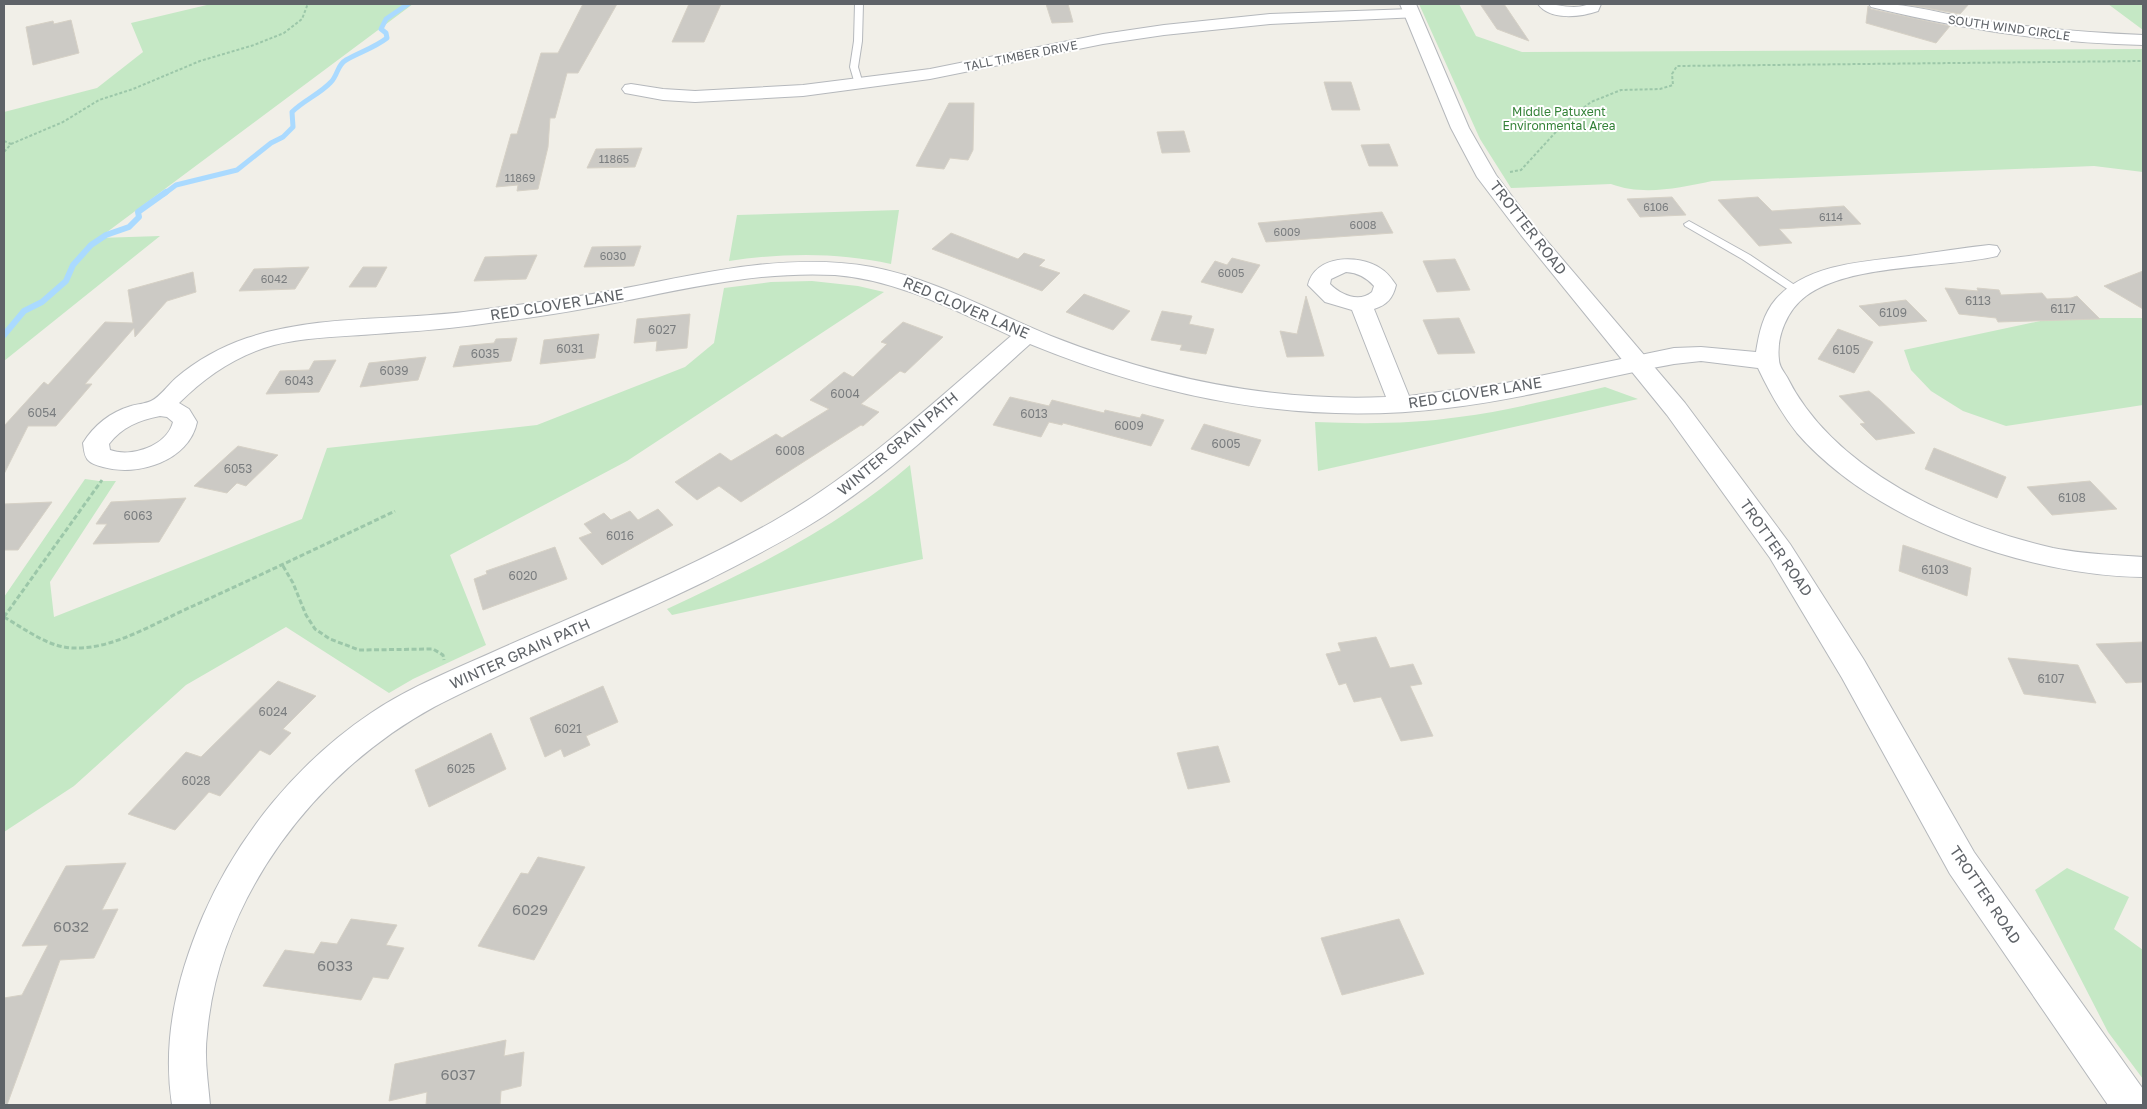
<svg xmlns="http://www.w3.org/2000/svg" width="2147" height="1109" font-family="'Golos Text',sans-serif">
<style>
.green{fill:#c5e8c5}
.lines{fill:none;stroke-linecap:round;stroke-linejoin:round}
.stream-far1{stroke:#aadaff;stroke-width:5}
.stream{stroke:#aadaff;stroke-width:6}
.building{fill:#cccac5;stroke:#d6d1c6}
.service-casing{stroke:#b5b8bc;stroke-width:2}
.minor-casing{stroke:#b5b8bc;stroke-width:2}
.tertiary-casing{stroke:#b5b8bc;stroke-width:2}
.path-far1{stroke:#9cc7a9;stroke-width:2;stroke-dasharray:3 2;stroke-linecap:butt}
.path{stroke:#9cc7a9;stroke-width:3;stroke-dasharray:5 2.5;stroke-linecap:butt}
.service{fill:#fff;fill-rule:evenodd}
.minor{fill:#fff;fill-rule:evenodd}
.tertiary{fill:#fff;fill-rule:evenodd}
.labels{text-anchor:middle;stroke-width:4;stroke-linejoin:round;paint-order:stroke}
.far-number-label{font-size:11px;fill:#7a7d7f}
.far-street-label{font-size:12px;fill:#5f6368;stroke:#fff}
.far-park-label{font-size:12px;fill:#348238;stroke:#fff}
.number-label{font-size:12px;fill:#7a7d7f}
.street-label{font-size:15px;fill:#5f6368;stroke:#fff}
.near-number-label{font-size:15px;fill:#7a7d7f}
</style>
<rect width="100%" height="100%" fill="#f1efe8"/>
<!-- green -->
<path class="green" d="M211 4H413L99 238 160 236 4 361V112L97 88 143 52 131 23Z
M1419 4H1459L1476 36 1522 52 2143 49V172L2094 166 1712 181C1679 188 1643 196 1611 184L1511 188 1480 139Z
M2108 4 2143 5V30Z
M899 210 891 264C837 252 783 253 729 261L737 215Z
M812 281 858 286 884 292 627 461 450 555 486 645 413 679 389 693 286 627 186 685 74 786 4 832V597L85 479 99 481H116L50 582 54 617 302 519 327 448 537 425 685 367 714 343 724 288 771 282Z
M2077 318H2143V405L2006 426 1963 411 1931 391 1911 370 1904 350 2045 320Z
M1605 387 1638 399 1318 471 1315 422C1363 424 1411 424 1459 417 1508 411 1556 398 1605 387Z
M910 465 923 559 672 615 667 609C753 569 838 527 910 465Z
M2067 868 2129 897 2114 929 2143 950V1079L2108 1032 2035 890Z"/>
<g class="lines">
<!-- stream-far1 -->
<path class="stream-far1" d="M164 194 176 185 237 170 271 143 283 137 293 127 292 112C304 100 320 94 331 82 338 75 337 65 346 60 360 52 374 48 387 38L386 33 381 29 386 19 408 4"/>
<!-- stream -->
<path class="stream" d="M4 335 24 311 42 302 66 281 73 265 91 245 106 235 129 227 139 217 138 212 166 192"/>
</g>
<!-- building -->
<path class="building" d="M583 4H617L578 73H567L555 118H550L548 147 538 189 517 191 518 185 496 187 511 134H517L541 53H558Z
M689 4H721L704 42H672Z
M1046 4H1068L1073 22 1052 23Z
M1480 4H1504L1529 41 1497 29Z
M1903 4H1969L1960 14Z
M1868 6 1871 9 1950 26 1936 43 1866 23Z
M71 20 79 53 33 65 26 27 53 21 54 24Z
M1324 82H1351L1360 110H1332Z
M949 103H974L973 150 968 160 950 158 944 169 916 166Z
M1184 131 1190 152 1162 153 1157 132Z
M1389 144 1398 166H1369L1361 145Z
M642 148 635 167 587 168 596 149Z
M1672 197 1686 215 1640 217 1627 199Z
M1758 197 1772 211 1844 206 1861 224 1779 229 1792 243 1759 246 1718 200Z
M1382 212 1393 233 1266 242 1258 223Z
M951 233 1018 259 1024 253 1045 260 1039 266 1060 273 1042 291 932 249Z
M641 246 634 266 584 267 592 247Z
M537 255 526 279 474 281 485 257Z
M1232 258 1260 265 1242 293 1201 282 1215 261 1227 265Z
M1455 259 1470 290 1437 292 1423 261Z
M309 267 295 289 239 291 254 269Z
M363 267H387L376 287H349Z
M2143 271V309L2104 286Z
M193 272 196 292 167 301 135 337 134 328 85 384H92L56 426H28L4 474V426L44 382 48 385 105 322 133 323 128 290Z
M1945 288 1978 291 1977 288 1999 290 2001 295 2042 293 2047 299 2071 298 2077 296 2100 319 1998 322 1996 318 1959 314Z
M1084 294 1130 311 1113 330 1066 312Z
M1306 296 1324 356 1287 357 1280 331 1297 334Z
M1906 300 1927 321 1879 326 1859 306Z
M1162 311 1192 316 1189 324 1214 329 1206 354 1180 350 1182 345 1151 340Z
M690 314 687 348 656 351 657 341 634 343 637 319Z
M1459 318 1475 353 1438 354 1423 320Z
M903 322 943 337 905 373 900 371 861 404 879 412 863 426 861 425 741 502 719 486 697 500 675 482 720 453 731 461 776 434 782 438 829 409 810 400 844 372 853 377 887 344 881 342Z
M1838 329 1873 342 1854 373 1818 359Z
M599 334 595 358 540 364 544 340Z
M517 338 511 361 453 367 460 346 494 343 496 339Z
M426 357 418 380 360 387 369 363Z
M336 360 319 392 266 394 280 371 309 370 314 361Z
M1869 391 1880 400 1915 433 1876 440 1860 424 1865 423 1839 396Z
M1010 397 1049 406 1052 400 1104 413 1105 410 1140 418 1142 414 1164 420 1151 446 1063 423 1062 425 1049 422 1041 437 993 425Z
M1204 424 1261 440 1249 466 1191 449Z
M238 446 278 455 246 486 237 483 227 493 194 486Z
M1934 448 2006 477 1997 498 1925 469Z
M2090 481 2117 509 2052 515 2027 487Z
M186 498 159 542 93 544 107 524H96L111 502Z
M52 502 18 550H4V504Z
M658 509 673 525 602 565 579 538 592 533 584 524 604 513 611 520 630 511 638 520Z
M1903 545 1971 568 1967 596 1899 571Z
M555 547 567 579 483 610 474 579 487 574 486 571Z
M1376 637 1390 668 1413 664 1422 684 1410 686 1433 736 1401 741 1381 697 1354 702 1346 683 1339 685 1326 654 1341 651 1338 643Z
M2143 642V682L2126 683 2096 644Z
M2008 658 2078 665 2096 703 2024 694Z
M278 681 316 696 283 729 291 733 270 755 260 750 220 796 209 792 175 830 128 814 186 752 201 757Z
M603 686 618 722 586 736 590 745 564 757 561 749 545 757 530 718Z
M491 733 506 769 429 807 415 770Z
M1218 746 1230 782 1188 789 1177 753Z
M538 857 585 867 534 960 478 946 521 873 528 874Z
M126 863 102 910 118 909 94 958 60 960 7 1105H4V998L22 995 48 945 22 946 66 866Z
M351 919 397 925 386 945 404 948 388 979 373 977 361 1000 263 986 285 950 314 954 321 942 337 944Z
M1399 919 1424 974 1342 995 1321 938Z
M506 1040 504 1056 524 1052 521 1086 501 1091 500 1105H426L427 1092 389 1101 395 1064Z"/>
<g class="lines">
<defs>
<path id="service" d="M855 4H863L862 41 858 67 863 84 859 87 855 84 850 67 854 41Z
M1689 221 1750 255 1805 292 1799 295 1795 294 1742 259 1685 226 1684 224Z"/>
<path id="minor" d="M1538 4C1550 3 1562 7 1574 7 1584 7 1589 3 1601 4L1598 11C1581 17 1550 21 1538 4Z
M1869 4C1906 2 1942 14 1979 20 2033 28 2088 33 2143 35V45C2052 43 1960 29 1871 7Z
M1412 9 1418 11 1420 14 1418 17 1270 24 1164 35 1103 44 930 79 803 96 695 102 663 100 625 93 622 89 625 85 631 84 663 89 695 91 803 85 930 69 1103 34 1164 25 1270 14Z
M1989 245 1997 246 2000 251 1997 256C1942 269 1851 263 1806 296 1787 310 1776 337 1779 360 1779 366 1784 372 1787 377 1833 470 1956 526 2053 548 2083 554 2113 555 2143 557V577C2028 576 1874 522 1797 433 1781 413 1769 391 1758 368L1701 361 1674 364C1598 378 1524 399 1447 408 1302 426 1165 399 1030 344 963 404 899 467 824 516 787 540 747 560 708 580 618 624 524 661 434 707 315 772 219 897 207 1034 204 1058 208 1081 210 1105H172C162 1039 177 977 203 916 238 835 298 762 371 713 411 686 458 668 502 648 592 608 685 571 772 522 860 472 934 402 1011 336 954 310 898 280 835 275 763 271 694 287 624 301 577 311 530 318 482 324 442 330 401 332 361 335 332 337 302 338 274 345 237 355 206 376 179 403L189 409 197 422C189 461 138 477 103 467 99 466 92 464 89 461 84 457 84 449 83 443 94 425 111 412 131 406 137 404 145 404 151 401 160 397 168 385 176 378 197 360 221 347 247 338 319 314 398 321 471 311 521 305 571 298 621 289 704 273 787 252 872 267 935 279 992 312 1051 336 1158 378 1270 402 1386 397L1352 310 1325 302 1308 285C1315 255 1358 254 1380 268 1387 272 1392 279 1396 285 1393 298 1387 305 1374 309L1409 396 1506 383 1674 348 1701 347 1756 352C1759 333 1763 314 1776 299 1808 263 1865 262 1909 256 1936 252 1962 248 1989 245ZM1346 272C1358 273 1366 277 1374 286L1372 292C1359 303 1341 295 1330 284L1331 279ZM160 416 167 417 173 422C167 446 131 458 110 450L109 444C122 427 139 420 160 416Z"/>
<path id="tertiary" d="M1400 4H1416L1469 128 1496 175 1535 227 1685 403 1790 544 1864 660 1974 852 2143 1089V1105H2108L1950 874 1842 678 1770 558 1667 415 1521 235 1477 177 1451 128Z"/>
</defs>
<!-- service casing -->
<use href="#service" class="service-casing"/>
<!-- minor casing -->
<use href="#minor" class="minor-casing"/>
<!-- tertiary casing -->
<use href="#tertiary" class="tertiary-casing"/>
<!-- path-far1 -->
<path class="path-far1" d="M4 141 11 144 4 152
M11 144 63 122 99 100 133 89 200 61 254 45 284 33 302 19 307 6 310 4
M1510 172 1521 170 1565 122 1591 102 1621 90 1660 89 1673 85 1672 74 1677 66 2143 61"/>
<!-- path -->
<path class="path" d="M283 566 293 583 306 615 315 629 330 639 359 650 433 649 443 655 444 660
M4 617C25 629 48 647 72 648 114 650 156 622 193 606 261 575 328 543 395 511
M4 617 102 480"/>
<!-- service -->
<use href="#service" class="service"/>
<!-- minor -->
<use href="#minor" class="minor"/>
<!-- tertiary -->
<use href="#tertiary" class="tertiary"/>
</g>
<g class="labels">
<!-- far-number labels -->
<g class="far-number-label">
<text x="614" y="163">11865</text>
<text x="520" y="182">11869</text>
<text x="1656" y="211">6106</text>
<text x="1831" y="221">6114</text>
<text x="1363" y="229">6008</text>
<text x="1287" y="236">6009</text>
<text x="613" y="260">6030</text>
<text x="1231" y="277">6005</text>
<text x="274" y="283">6042</text>
</g>
<!-- far-street labels -->
<g class="far-street-label">
<text transform="translate(2009 28) rotate(8)" y="4">SOUTH WIND CIRCLE</text>
<text transform="translate(1021 56) rotate(-11)" y="4">TALL TIMBER DRIVE</text>
</g>
<!-- far-park labels -->
<g class="far-park-label">
<text x="1559" y="116">Middle Patuxent<tspan x="1559" dy="14">Environmental Area</tspan></text>
</g>
<!-- number labels -->
<g class="number-label">
<text x="1978" y="305">6113</text>
<text x="2063" y="313">6117</text>
<text x="1893" y="317">6109</text>
<text x="662" y="334">6027</text>
<text x="570" y="353">6031</text>
<text x="1846" y="354">6105</text>
<text x="485" y="358">6035</text>
<text x="394" y="375">6039</text>
<text x="299" y="385">6043</text>
<text x="845" y="398">6004</text>
<text x="42" y="417">6054</text>
<text x="1034" y="418">6013</text>
<text x="1129" y="430">6009</text>
<text x="1226" y="448">6005</text>
<text x="790" y="455">6008</text>
<text x="238" y="473">6053</text>
<text x="2072" y="502">6108</text>
<text x="138" y="520">6063</text>
<text x="620" y="540">6016</text>
<text x="1935" y="574">6103</text>
<text x="523" y="580">6020</text>
<text x="2051" y="683">6107</text>
<text x="273" y="716">6024</text>
<text x="568" y="733">6021</text>
<text x="461" y="773">6025</text>
<text x="196" y="785">6028</text>
</g>
<!-- street labels -->
<g class="street-label">
<text transform="translate(1528 228) rotate(52)" y="5">TROTTER ROAD</text>
<text transform="translate(557 305) rotate(-9)" y="5">RED CLOVER LANE</text>
<text transform="translate(966 308) rotate(23)" y="5">RED CLOVER LANE</text>
<text transform="translate(1475 393) rotate(-9)" y="5">RED CLOVER LANE</text>
<text transform="translate(898 444) rotate(-40)" y="5">WINTER GRAIN PATH</text>
<text transform="translate(1776 548) rotate(55)" y="5">TROTTER ROAD</text>
<text transform="translate(520 654) rotate(-24)" y="5">WINTER GRAIN PATH</text>
<text transform="translate(1985 895) rotate(56)" y="5">TROTTER ROAD</text>
</g>
<!-- near-number labels -->
<g class="near-number-label">
<text x="530" y="915">6029</text>
<text x="71" y="932">6032</text>
<text x="335" y="971">6033</text>
<text x="458" y="1080">6037</text>
</g>
</g>
<!-- border -->
<rect width="2147" height="1109" fill="none" stroke="#5f6368" stroke-width="10"/>
</svg>
